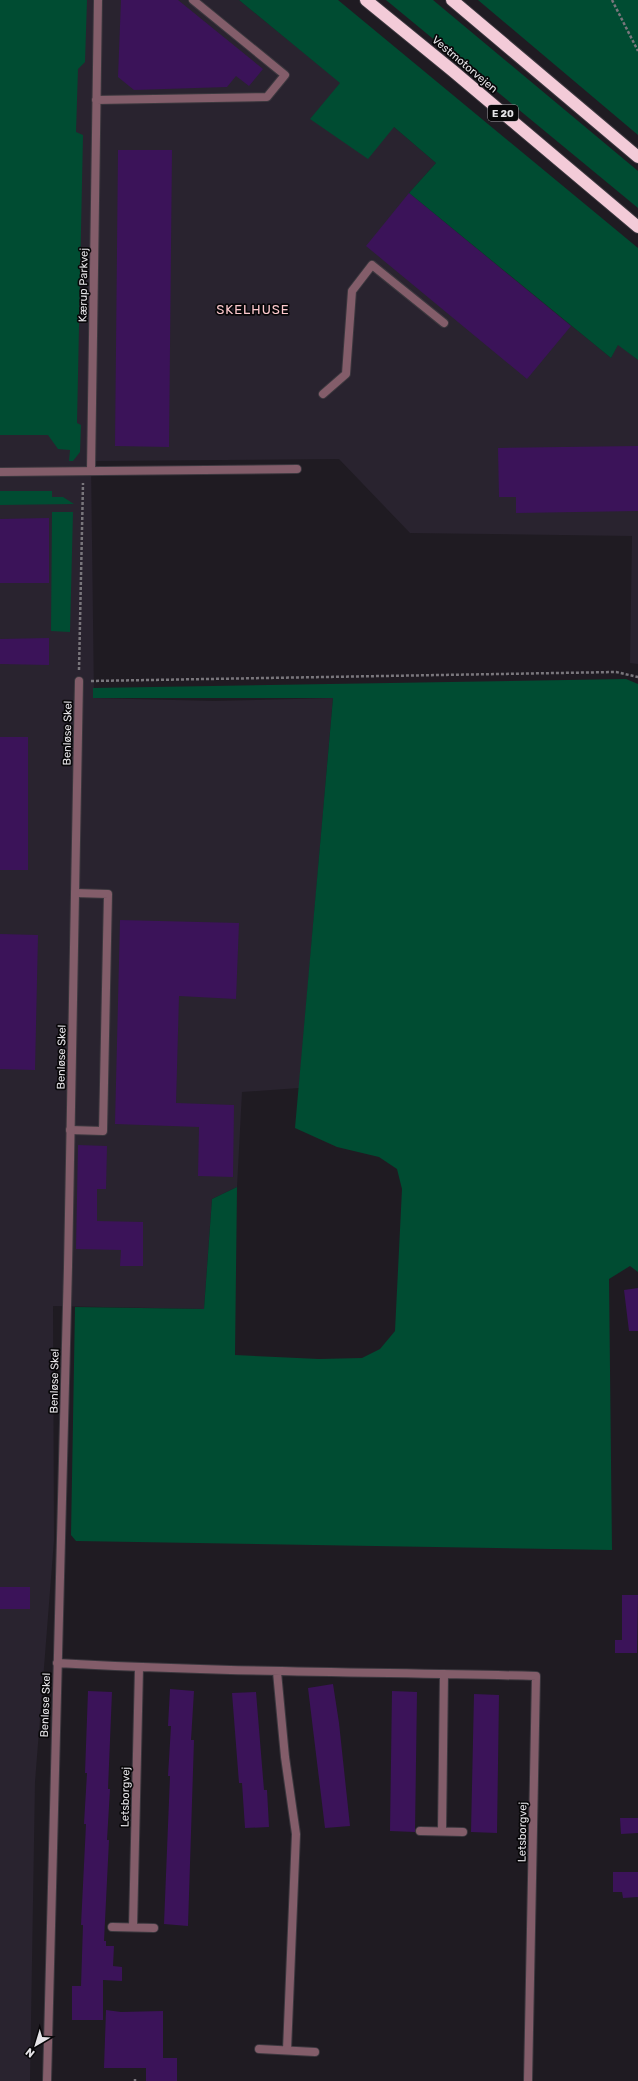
<svg xmlns="http://www.w3.org/2000/svg" width="638" height="2081" font-family="Rubik,sans-serif">
<style>
.built{fill:#29232f}
.green{fill:#004c32}
.building{fill:#3b1359}
.lines{fill:none;stroke-linecap:round;stroke-linejoin:round}
.lane-casing{stroke:#3b373e;stroke-width:10}
.street-casing{stroke:#3b373e;stroke-width:10}
.highway-casing{stroke:#3b373e;stroke-width:14}
.path{stroke:#79767c;stroke-width:2.5;stroke-dasharray:3 2;stroke-linecap:butt}
.lane{stroke:#835d6a;stroke-width:8}
.street{stroke:#835d6a;stroke-width:8}
.highway{stroke:#f3cbd8;stroke-width:12}
.labels{text-anchor:middle;stroke-width:3.5;stroke-linejoin:round;paint-order:stroke}
.shield{fill:#080709;stroke:#a3a2a5;stroke-width:1}
.shield-label{font-size:10px;font-weight:bold;fill:#e6e4e8}
.street-label{font-size:11px;fill:#e6e4e8;stroke:#080709}
.quarter-label{font-size:13px;letter-spacing:1px;fill:#fcc8cc;stroke:#080709}
</style>
<rect width="100%" height="100%" fill="#1f1b22"/>
<!-- built -->
<path class="built" d="M0 0H239L341 83 311 119 394 127 436 163 409 193 611 358 618 344 638 360V664L630 663 632 536 410 533 339 459 91 461 94 698 214 701 333 698 299 1088 242 1092 237 1187 212 1199 204 1309 53 1306 54 1540 35 1782 30 2081H0Z"/>
<!-- green -->
<path class="green" d="M0 0H87L85 62 78 69 76 132 83 135 77 423 81 425 80 452 73 461H69L70 450 58 449 48 435H0Z
M239 0H338L638 248V360L618 345 611 358 409 193 436 163 394 127 368 159 310 119 340 83Z
M386 0H433L638 171V208Z
M478 0H638V135Z
M0 491H52V497H63L74 504 0 505Z
M52 512H73L70 632 51 631Z
M626 679 638 684V1272L630 1266 609 1279 612 1550 76 1541 71 1535 75 1307 204 1309 212 1199 237 1187 235 1355 319 1359 362 1358 380 1349 395 1331 402 1189 397 1169 379 1157 337 1147 295 1128 333 698H93V688Z"/>
<!-- building -->
<path class="building" d="M121 0H178L263 69 249 86 236 76 227 87 134 90 118 77Z
M118 150H172L169 447 115 446Z
M409 193 571 326 527 379 366 246Z
M638 446V511L516 513V497H499L498 448Z
M49 518V583H0V519Z
M49 638V665L0 664V639Z
M0 737H28V870H0Z
M120 920 239 923 236 999 179 996 176 1103 234 1105 233 1177 198 1176 199 1127 115 1124Z
M0 934 38 935 35 1070 0 1069Z
M78 1145 107 1146 106 1189H97V1221L143 1222V1266H120L121 1250 76 1249Z
M638 1288V1331H629L624 1290Z
M0 1587H30V1609H0Z
M622 1595H638L637 1653H615V1640H622Z
M333 1684 339 1723 350 1826 325 1828 308 1688Z
M170 1689 194 1691 191 1740H194L188 1926 164 1924 170 1776H168L171 1726H168Z
M88 1691 112 1692 108 1789H110L107 1840H109L104 1941H106V1946H114L113 1966 122 1967V1981L103 1980V2020H72V1986H81L83 1925H81L86 1824H84L87 1773H85Z
M392 1691 417 1692 415 1832 390 1831Z
M256 1692 264 1790H267L269 1827 245 1828 242 1783H239L232 1693Z
M474 1694 499 1695 497 1833 471 1832Z
M620 1818H638V1833L621 1834Z
M613 1872H638V1897L623 1898 622 1892H613Z
M106 2010 121 2012 163 2011V2058H177V2081H146V2068H104Z"/>
<g class="lines">
<defs>
<path id="lane" d="M96 100 267 97 285 75 193 0
M323 394 346 374 352 291 372 265 444 323
M91 471 98 0
M70 1130 103 1131 108 894 75 893"/>
<path id="street" d="M0 472 297 469
M57 1663C217 1672 376 1672 536 1676L528 2081
M277 1672 285 1757 296 1834 287 2050
M420 1831 463 1832
M442 1831 444 1674
M112 1927 154 1928
M133 1927 139 1668
M259 2049 315 2052
M47 2081 68 1267 79 681"/>
<path id="highway" d="M366 0 453 71 638 227
M452 0 638 157"/>
</defs>
<!-- lane casing -->
<use href="#lane" class="lane-casing"/>
<!-- street casing -->
<use href="#street" class="street-casing"/>
<!-- highway casing -->
<use href="#highway" class="highway-casing"/>
<!-- path -->
<path class="path" d="M612 0 638 51
M79 670 83 483
M91 681 616 672 638 677
M135 2081V2079"/>
<!-- lane -->
<use href="#lane" class="lane"/>
<!-- street -->
<use href="#street" class="street"/>
<!-- highway -->
<use href="#highway" class="highway"/>
</g>
<g class="labels">
<!-- shield labels -->
<rect class="shield" x="488" y="105" width="30" height="16" rx="3"/>
<g class="shield-label">
<text x="503" y="117">E 20</text>
</g>
<!-- street labels -->
<g class="street-label">
<text transform="translate(465 64) rotate(40)" y="4">Vestmotorvejen</text>
<text transform="translate(83 285) rotate(-89)" y="4">Kærup Parkvej</text>
<text transform="translate(67 733) rotate(-89)" y="4">Benløse Skel</text>
<text transform="translate(61 1057) rotate(-89)" y="4">Benløse Skel</text>
<text transform="translate(54 1381) rotate(-89)" y="4">Benløse Skel</text>
<text transform="translate(45 1705) rotate(-88)" y="4">Benløse Skel</text>
<text transform="translate(125 1797) rotate(-89)" y="4">Letsborgvej</text>
<text transform="translate(522 1832) rotate(-89)" y="4">Letsborgvej</text>
</g>
<!-- quarter labels -->
<g class="quarter-label">
<text x="253" y="314">SKELHUSE</text>
</g>
</g>
<!-- north arrow -->
<g transform="translate(36 2045) rotate(218)" stroke="#080709" stroke-width="3" paint-order="stroke">
<path d="M0-3L7 15L0 10L-7 15Z" fill="#e6e4e8"/>
<text y="-6" font-size="11" font-weight="bold" text-anchor="middle" fill="#e6e4e8">N</text>
</g>
</svg>
